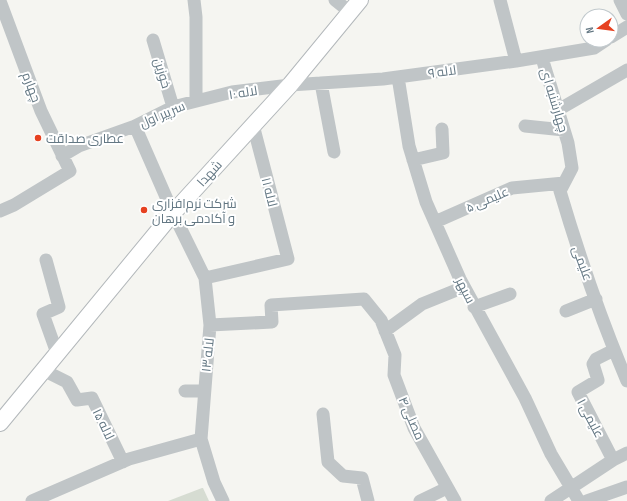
<svg xmlns="http://www.w3.org/2000/svg" width="627" height="501" font-family="'Sofia Sans Condensed',Cairo,sans-serif">
<style>
.green{fill:#d6dcd2}
.lines{fill:none;stroke-linecap:round;stroke-linejoin:round}
.major-casing{stroke:#b3b8bb;stroke-width:18}
.minor{stroke:#c0c5c7;stroke-width:13}
.major{stroke:#fff;stroke-width:16}
.poi-dot{fill:#e64120;stroke:#fff;stroke-width:1.5}
.labels{text-anchor:middle;stroke-width:4;stroke-linejoin:round;paint-order:stroke}
.street-label{font-size:13px;fill:#637783;stroke:#fff}
.poi-label{font-size:13px;fill:#637783;stroke:#fff;text-anchor:start}
</style>
<rect width="100%" height="100%" fill="#f5f5f1"/>
<!-- green -->
<path class="green" d="M203 488 209 501H168L202 488Z"/>
<g class="lines">
<defs>
<path id="major" d="M0 423 173 213 290 85 360 0"/>
</defs>
<!-- major casing -->
<use href="#major" class="major-casing"/>
<!-- minor -->
<path class="minor" d="M194 0 196 17V101
M335 0 350 12
M500 0 516 61
M620 0 627 14
M0 1 41 111 70 171 14 205 0 211
M611 37 627 27
M153 40 173 107
M542 58 568 143 572 168 560 191C579 255 601 320 627 381
M398 77 409 146 426 202 460 279 525 398 551 454 579 501
M321 83 334 152
M558 110 627 70
M135 126 173 213 205 278 210 325 201 439 214 482 223 501
M525 126 564 130
M62 156 79 146 135 126 173 107 232 92 290 85 383 79 516 61 594 48 606 40
M413 160 443 153 442 129
M435 222 512 188 564 183
M46 260 59 307 43 314 57 353
M205 278 288 259 253 125
M474 307 510 294
M566 311 596 299
M210 325 272 322 271 305 364 299 381 320 395 355 394 375 414 428 455 501
M385 331 422 304 464 287
M43 370 67 382 77 400 92 398 123 462
M185 391H204
M323 414 328 462 343 476 362 478 368 501
M613 460 578 392 598 380 593 364 596 359 614 350
M32 501 129 459 201 439
M420 501 447 488
M551 501 613 460 627 453
M587 501 627 487"/>
<!-- major -->
<use href="#major" class="major"/>
</g>
<!-- markers -->
<g class="poi-dot">
<circle cx="38" cy="138" r="4"/>
<circle cx="144" cy="210" r="4"/>
</g>
<g class="labels">
<!-- street labels -->
<g class="street-label">
<text transform="translate(442 71) rotate(-8)" y="5">۹ لاله</text>
<text transform="translate(163 73) rotate(73)" y="5">خوزین</text>
<text transform="translate(32 87) rotate(69)" y="5">چهارم</text>
<text transform="translate(243 92) rotate(-9)" y="5">لاله ۱۰</text>
<text transform="translate(555 100) rotate(73)" y="5">چهارشنبه ای</text>
<text transform="translate(162 114) rotate(-23)" y="5">سرپیر اول</text>
<text transform="translate(209 173) rotate(-48)" y="5">شهدا</text>
<text transform="translate(270 192) rotate(76)" y="5">۱۱ لاله</text>
<text transform="translate(487 199) rotate(-23)" y="5">۵ علیمی</text>
<text transform="translate(583 263) rotate(70)" y="5">علیمی</text>
<text transform="translate(466 290) rotate(63)" y="5">سپهر</text>
<text transform="translate(207 355) rotate(-84)" y="5">لاله ۱۳</text>
<text transform="translate(412 418) rotate(66)" y="5">۴ مصلی</text>
<text transform="translate(591 418) rotate(62)" y="5">۱ علیمی</text>
<text transform="translate(104 424) rotate(64)" y="5">۱۵ لاله</text>
</g>
<!-- poi labels -->
<g class="poi-label">
<text x="46" y="143">عطاری صداقت</text>
<text x="152" y="208">شرکت نرم‌افزاری<tspan x="152" dy="15">و آکادمی برهان</tspan></text>
</g>
</g>
<!-- north arrow -->
<g transform="translate(599 28) rotate(256)"><circle r="19" fill="#ffffff" stroke="#c1c9cd"/>
<path d="M0-3L7 15L0 10L-7 15Z" fill="#e64120"/>
<text y="-6" font-size="11" font-weight="bold" text-anchor="middle" fill="#637783">N</text>
</g>
</svg>
